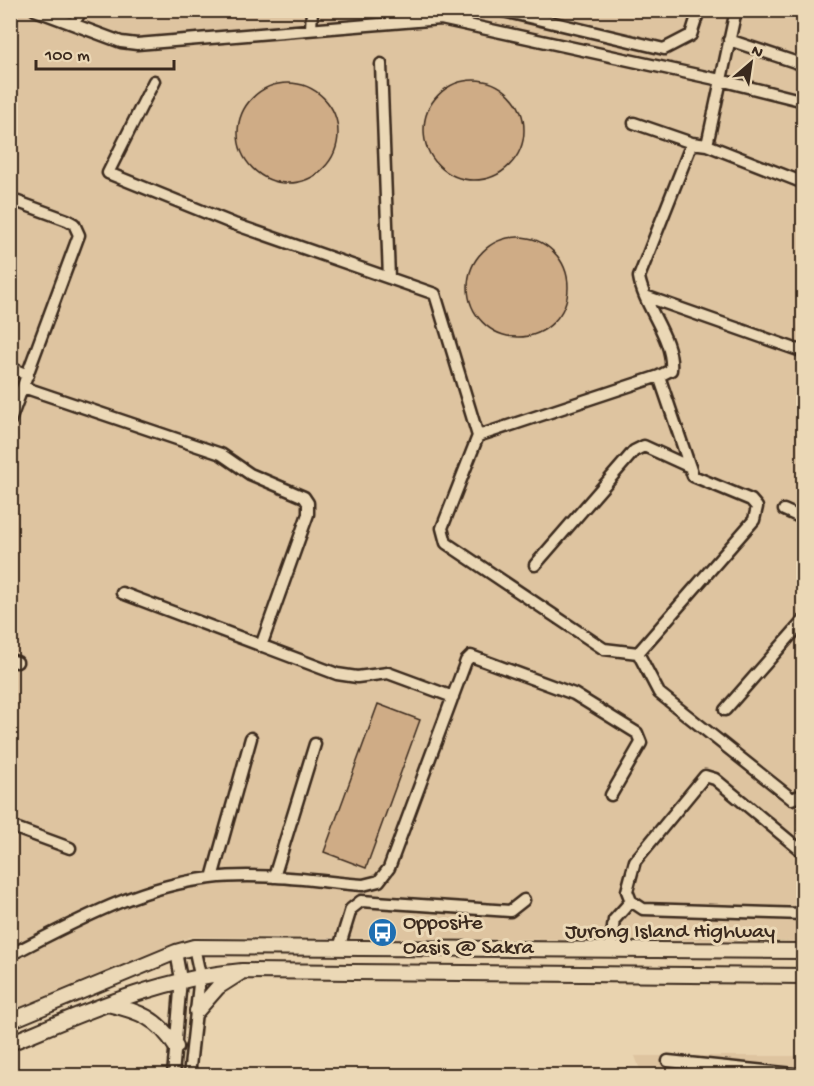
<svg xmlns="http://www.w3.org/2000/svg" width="814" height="1086" font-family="'Gochi Hand',sans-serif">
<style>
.built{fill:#dec4a0}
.building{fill:#cfac86;stroke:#3b2a1e;stroke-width:1.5}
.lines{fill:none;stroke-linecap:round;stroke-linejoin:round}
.minor-casing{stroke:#3b2a1e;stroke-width:15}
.major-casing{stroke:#3b2a1e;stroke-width:18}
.minor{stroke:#ebd8b6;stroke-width:10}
.major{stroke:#ebd8b6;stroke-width:14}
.labels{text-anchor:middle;stroke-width:6;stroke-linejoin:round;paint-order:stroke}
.poi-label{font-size:22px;fill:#3b2a1e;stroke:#ebd8b6;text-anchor:start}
.street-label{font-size:22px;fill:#3b2a1e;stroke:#ebd8b6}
</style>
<rect width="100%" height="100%" fill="#e9d3af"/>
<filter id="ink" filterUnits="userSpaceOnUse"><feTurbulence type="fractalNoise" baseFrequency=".0167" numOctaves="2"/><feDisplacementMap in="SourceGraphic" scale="12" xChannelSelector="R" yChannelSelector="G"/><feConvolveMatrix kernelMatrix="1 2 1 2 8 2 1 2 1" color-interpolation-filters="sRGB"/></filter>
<g filter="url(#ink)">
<!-- built -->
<path class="built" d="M11 11H803L804 817 795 827 803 834V941L190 937 11 1013Z
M635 1056H803V1075H642Z"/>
<!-- building -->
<path class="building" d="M424 130a50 50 0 1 1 100 0a50 50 0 1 1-100 0Z
M238 133a50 50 0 1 1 100 0a50 50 0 1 1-100 0Z
M468 287a50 50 0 1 1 100 0a50 50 0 1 1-100 0Z
M378 704 420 720 366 868 324 852Z"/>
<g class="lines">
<defs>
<path id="minor" d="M35 10 121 42 137 44 441 19 720 80 804 101
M499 10 664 49 691 35 699 10
M73 24 82 10
M311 29 312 10
M729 40 804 65
M381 64 389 278
M154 81 108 173 234 224 435 294 478 436 442 528 446 543 604 649 638 653
M634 123 692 143
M707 145 736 10
M10 199 67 220 74 224 79 235 10 421
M645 296 804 352
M10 368 28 375
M23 387 221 454 250 474 304 497 308 503V514L261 646
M478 436 659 376 671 370C674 338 644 308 639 277L692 143 707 145 804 183
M784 510 804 519
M535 565 634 451 644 446 690 467
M122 593 337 674 357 677 388 673 453 697
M638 653 754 520 757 507 751 500 693 476 659 376
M638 653 659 693 792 799 804 794
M10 660 17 662
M725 710 804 620
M10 826 70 848
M804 853 715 779 705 776 635 861 627 891 631 901 643 909 804 914
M274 877 315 744
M212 878 251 738
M339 948 351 909 361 901 510 911 524 900
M610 950 614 920 631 901
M10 955C75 922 138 886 211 878 261 872 313 881 363 885L379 881 389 868 466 661 471 656 574 694 637 733 641 743 611 795
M668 1061 804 1075
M173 1076 181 979 176 952
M189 1076 200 975 194 947"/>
<path id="major" d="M107 1004C139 1011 158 1018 176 1047
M197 1011 218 987 240 973
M10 1021 176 952 194 947 804 951
M10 1043C88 1011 157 979 242 971L804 976"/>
</defs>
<!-- minor casing -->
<use href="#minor" class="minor-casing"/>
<!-- major casing -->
<use href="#major" class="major-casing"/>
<!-- minor -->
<use href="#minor" class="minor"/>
<!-- major -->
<use href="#major" class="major"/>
</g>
</g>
<!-- icons -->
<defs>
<symbol id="bus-disc" viewBox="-11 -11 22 22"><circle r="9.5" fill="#1f6fb2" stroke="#ebd8b6"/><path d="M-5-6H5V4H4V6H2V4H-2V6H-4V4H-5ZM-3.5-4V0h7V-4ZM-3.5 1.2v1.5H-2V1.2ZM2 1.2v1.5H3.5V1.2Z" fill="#fff"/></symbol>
</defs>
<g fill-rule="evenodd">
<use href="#bus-disc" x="366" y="916" width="33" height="33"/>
</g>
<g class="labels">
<!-- poi labels -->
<g class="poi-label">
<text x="403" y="928">Opposite<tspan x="403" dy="25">Oasis @ Sakra</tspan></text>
</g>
<!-- street labels -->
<g class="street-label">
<text x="670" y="937">Jurong Island Highway</text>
</g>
</g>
<!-- margin -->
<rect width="814" height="1086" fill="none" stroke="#ebd8b6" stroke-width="36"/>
<rect x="18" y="18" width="778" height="1050" fill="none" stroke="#3b2a1e" stroke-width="2" filter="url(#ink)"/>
<!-- north arrow -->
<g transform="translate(751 63) rotate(29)" stroke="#ebd8b6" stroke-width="4.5" paint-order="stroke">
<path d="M0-4.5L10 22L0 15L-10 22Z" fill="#3b2a1e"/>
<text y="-9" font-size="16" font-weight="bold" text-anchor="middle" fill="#3b2a1e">N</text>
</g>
<!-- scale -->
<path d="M36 60v9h138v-9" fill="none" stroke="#3b2a1e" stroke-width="3"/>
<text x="45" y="60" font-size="18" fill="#3b2a1e" stroke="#ebd8b6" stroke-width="4.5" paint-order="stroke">100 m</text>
</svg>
